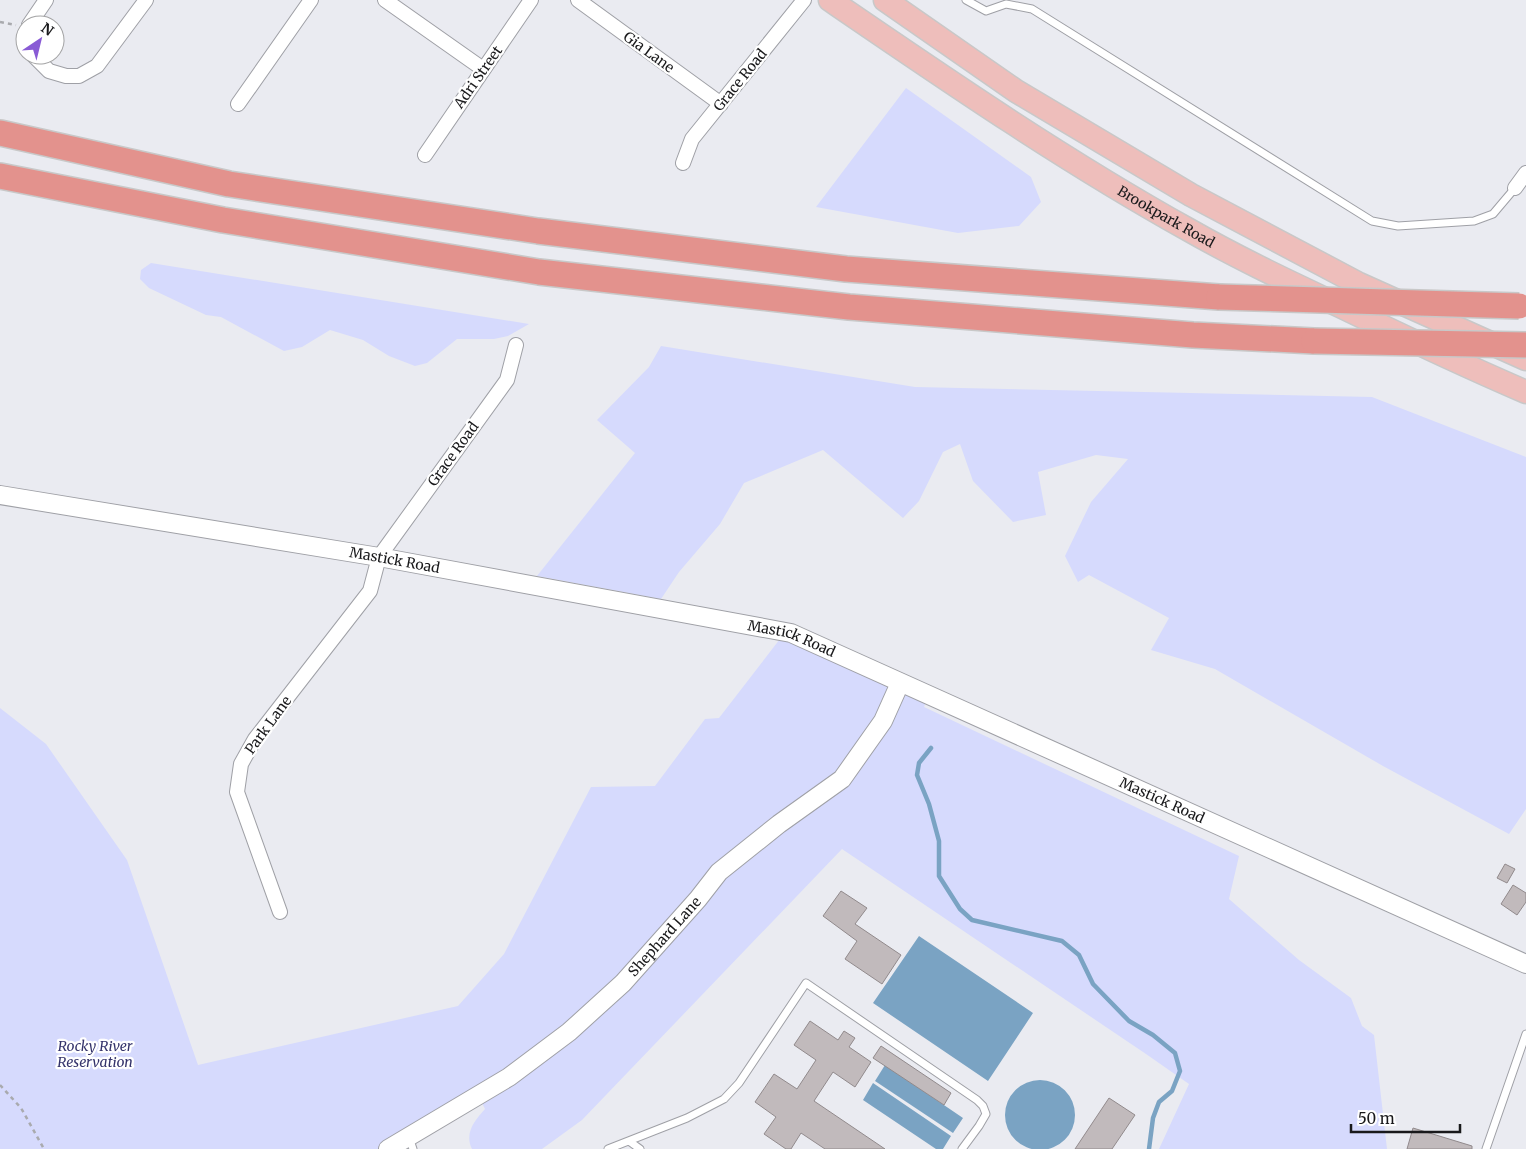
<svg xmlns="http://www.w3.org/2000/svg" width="1526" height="1149" font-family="Merriweather,serif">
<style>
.green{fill:#d6dafd}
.water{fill:#7aa3c3}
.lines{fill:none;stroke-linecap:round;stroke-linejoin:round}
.stream{stroke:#7aa3c3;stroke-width:4.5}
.building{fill:#c1babc;stroke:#918a8c}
.service-casing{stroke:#9fa0a6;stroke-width:9}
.minor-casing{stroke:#9fa0a6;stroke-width:16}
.tertiary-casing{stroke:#9fa0a6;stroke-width:20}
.primary-casing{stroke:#c8c8c8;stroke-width:25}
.motorway-casing{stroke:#c8c8c8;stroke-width:28}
.path{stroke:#a9aaae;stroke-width:2.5;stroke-dasharray:4 4;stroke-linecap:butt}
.service{stroke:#fff;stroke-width:7}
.minor{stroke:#fff;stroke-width:14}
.tertiary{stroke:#fff;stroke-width:18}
.primary{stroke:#eebebb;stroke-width:22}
.motorway{stroke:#e3928d;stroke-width:25}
.motorway-bridge-casing{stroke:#c8c8c8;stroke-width:28;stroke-linecap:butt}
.motorway-bridge{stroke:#e3928d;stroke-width:25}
.labels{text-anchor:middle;stroke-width:4.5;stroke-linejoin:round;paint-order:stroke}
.street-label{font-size:14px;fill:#19191b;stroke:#fff}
.park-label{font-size:14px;font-style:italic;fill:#34336b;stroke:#fff}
</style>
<rect width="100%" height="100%" fill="#eaebf1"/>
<!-- green -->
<path class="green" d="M906 88 1031 177 1041 202 1019 226 958 233 816 207Z
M151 263 529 324 508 336 494 339H457L427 363 415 366 389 356 363 340 330 330 302 347 284 351 221 317 206 315 149 288 140 279 141 270Z
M661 346 915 387 1372 397 1526 457V809L1509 834 1383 766 1215 669 1151 650 1169 618 1089 575 1078 582 1065 556 1091 502 1128 459 1096 455 1038 472 1046 515 1013 522 973 481 960 444 943 452 919 501 903 518 823 450 744 483 720 524 679 572 661 599 537 576 635 453 597 420 649 367Z
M783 635 927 699 924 707 1239 856 1229 899 1299 960 1351 998 1362 1026 1374 1035 1387 1149H1159L1189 1084 1146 1054 842 849 582 1120 542 1149H472C464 1133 475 1120 485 1109L482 1103 404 1149H0V708L46 744 127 860 198 1065 458 1006 504 954 591 787 655 786 705 719 719 718Z"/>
<!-- water -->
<path class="water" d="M919 936 1033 1013 988 1081 873 1003Z
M885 1065 963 1118 953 1133 875 1081Z
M1005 1115a35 35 0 1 1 70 0a35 35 0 1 1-70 0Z
M873 1083 951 1136 943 1149H936L863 1100Z"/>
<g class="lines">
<!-- stream -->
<path class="stream" d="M931 748 919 763 917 775 929 804 939 841V876L960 909 972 920 1062 941 1079 955 1093 984 1129 1021 1153 1035 1175 1053 1180 1071 1172 1091 1159 1102 1153 1118 1149 1149"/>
</g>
<!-- building -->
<path class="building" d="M1505 864 1515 869 1507 883 1497 878Z
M1513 885 1526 893V902L1517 915 1501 904Z
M841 891 867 908 855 924 901 955 882 984 845 959 857 941 823 916Z
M810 1021 838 1040 844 1031 855 1038 849 1047 871 1062 855 1087 833 1072 814 1101 885 1149H825L801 1133 791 1149H786L764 1134 776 1117 755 1102 774 1074 797 1089 816 1060 794 1045Z
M881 1046 951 1093 944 1105 873 1058Z
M1109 1098 1135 1115 1112 1149H1075Z
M1413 1128 1472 1146V1149H1407Z"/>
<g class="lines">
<defs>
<path id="service" d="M966 0 986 11 1006 4 1032 9 1372 221 1398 226 1474 221 1493 214 1515 188
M409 1137 413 1149
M629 1141 640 1149
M608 1149 687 1118 724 1099 739 1083 806 983 977 1100 983 1106 986 1114 979 1126 962 1149
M1486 1149 1526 1034"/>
<path id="minor" d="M385 0 483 69
M578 0 721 104
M29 25 46 0
M33 55 49 71 66 76H79L97 66 146 0
M238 104 311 0
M425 155 531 0
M683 163 692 139 804 0
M1515 188 1526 173
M280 912 237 792 241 764 255 739 370 591 379 557 507 380 516 345"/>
<g id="tertiary">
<path id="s1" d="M0 495 379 557 791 633 1526 964"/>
<path id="s2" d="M388 1149 509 1077 569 1032 623 983 698 899 719 872 779 824 842 779 883 721 900 683"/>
</g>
<g id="primary">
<path id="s3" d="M830 0C947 80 1065 161 1189 230 1238 258 1289 282 1340 306 1402 336 1463 365 1526 392"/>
<path d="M885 0 1016 91 1191 195 1359 284 1526 359"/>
</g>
<path id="motorway" d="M0 133 229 184 538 231 846 269 1219 297
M0 176 223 220 539 272 849 307 1193 335 1314 341"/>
</defs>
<!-- service casing -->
<use href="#service" class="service-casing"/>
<!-- minor casing -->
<use href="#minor" class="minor-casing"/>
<!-- tertiary casing -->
<use href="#tertiary" class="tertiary-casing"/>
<!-- primary casing -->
<use href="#primary" class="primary-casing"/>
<!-- motorway casing -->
<use href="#motorway" class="motorway-casing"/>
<!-- path -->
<path class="path" d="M0 22 16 25
M0 1085 21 1108 44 1149"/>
<!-- service -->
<use href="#service" class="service"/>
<!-- minor -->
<use href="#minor" class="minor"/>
<!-- tertiary -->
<use href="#tertiary" class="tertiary"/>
<!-- primary -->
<use href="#primary" class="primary"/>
<!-- motorway -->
<use href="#motorway" class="motorway"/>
<defs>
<path id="motorway-bridge" d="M1219 297 1519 306
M1314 341 1526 345"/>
</defs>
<!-- motorway-bridge casing -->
<use href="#motorway-bridge" class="motorway-bridge-casing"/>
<!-- motorway-bridge -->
<use href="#motorway-bridge" class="motorway-bridge"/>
</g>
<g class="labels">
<!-- street labels -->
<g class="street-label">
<text transform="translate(649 52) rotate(36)" y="5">Gia Lane</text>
<text transform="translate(478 77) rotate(-55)" y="5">Adri Street</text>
<text transform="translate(740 80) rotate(-51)" y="5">Grace Road</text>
<text dy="5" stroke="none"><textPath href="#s3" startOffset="400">Brookpark Road</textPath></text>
<text transform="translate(453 454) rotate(-54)" y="5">Grace Road</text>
<text dy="5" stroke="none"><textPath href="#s1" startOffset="400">Mastick Road</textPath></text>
<text dy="5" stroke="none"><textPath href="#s1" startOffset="805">Mastick Road</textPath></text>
<text transform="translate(268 725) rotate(-54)" y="5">Park Lane</text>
<text dy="5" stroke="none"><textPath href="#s1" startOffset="1210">Mastick Road</textPath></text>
<text dy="5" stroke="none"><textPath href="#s2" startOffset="351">Shephard Lane</textPath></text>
</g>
<!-- park labels -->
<g class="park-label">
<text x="95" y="1051">Rocky River<tspan x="95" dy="16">Reservation</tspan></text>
</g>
</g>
<!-- north arrow -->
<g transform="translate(40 40) rotate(35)"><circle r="24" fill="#ffffff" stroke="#a3a3a4"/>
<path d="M0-4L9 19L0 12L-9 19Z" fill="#895bd5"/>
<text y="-8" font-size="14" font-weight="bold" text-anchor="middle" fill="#19191b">N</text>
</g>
<!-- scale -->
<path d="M1351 1124v8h109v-8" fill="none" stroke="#19191b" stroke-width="2.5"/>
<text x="1358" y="1124" font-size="15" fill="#19191b" stroke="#ffffff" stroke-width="4" paint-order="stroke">50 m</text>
</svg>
